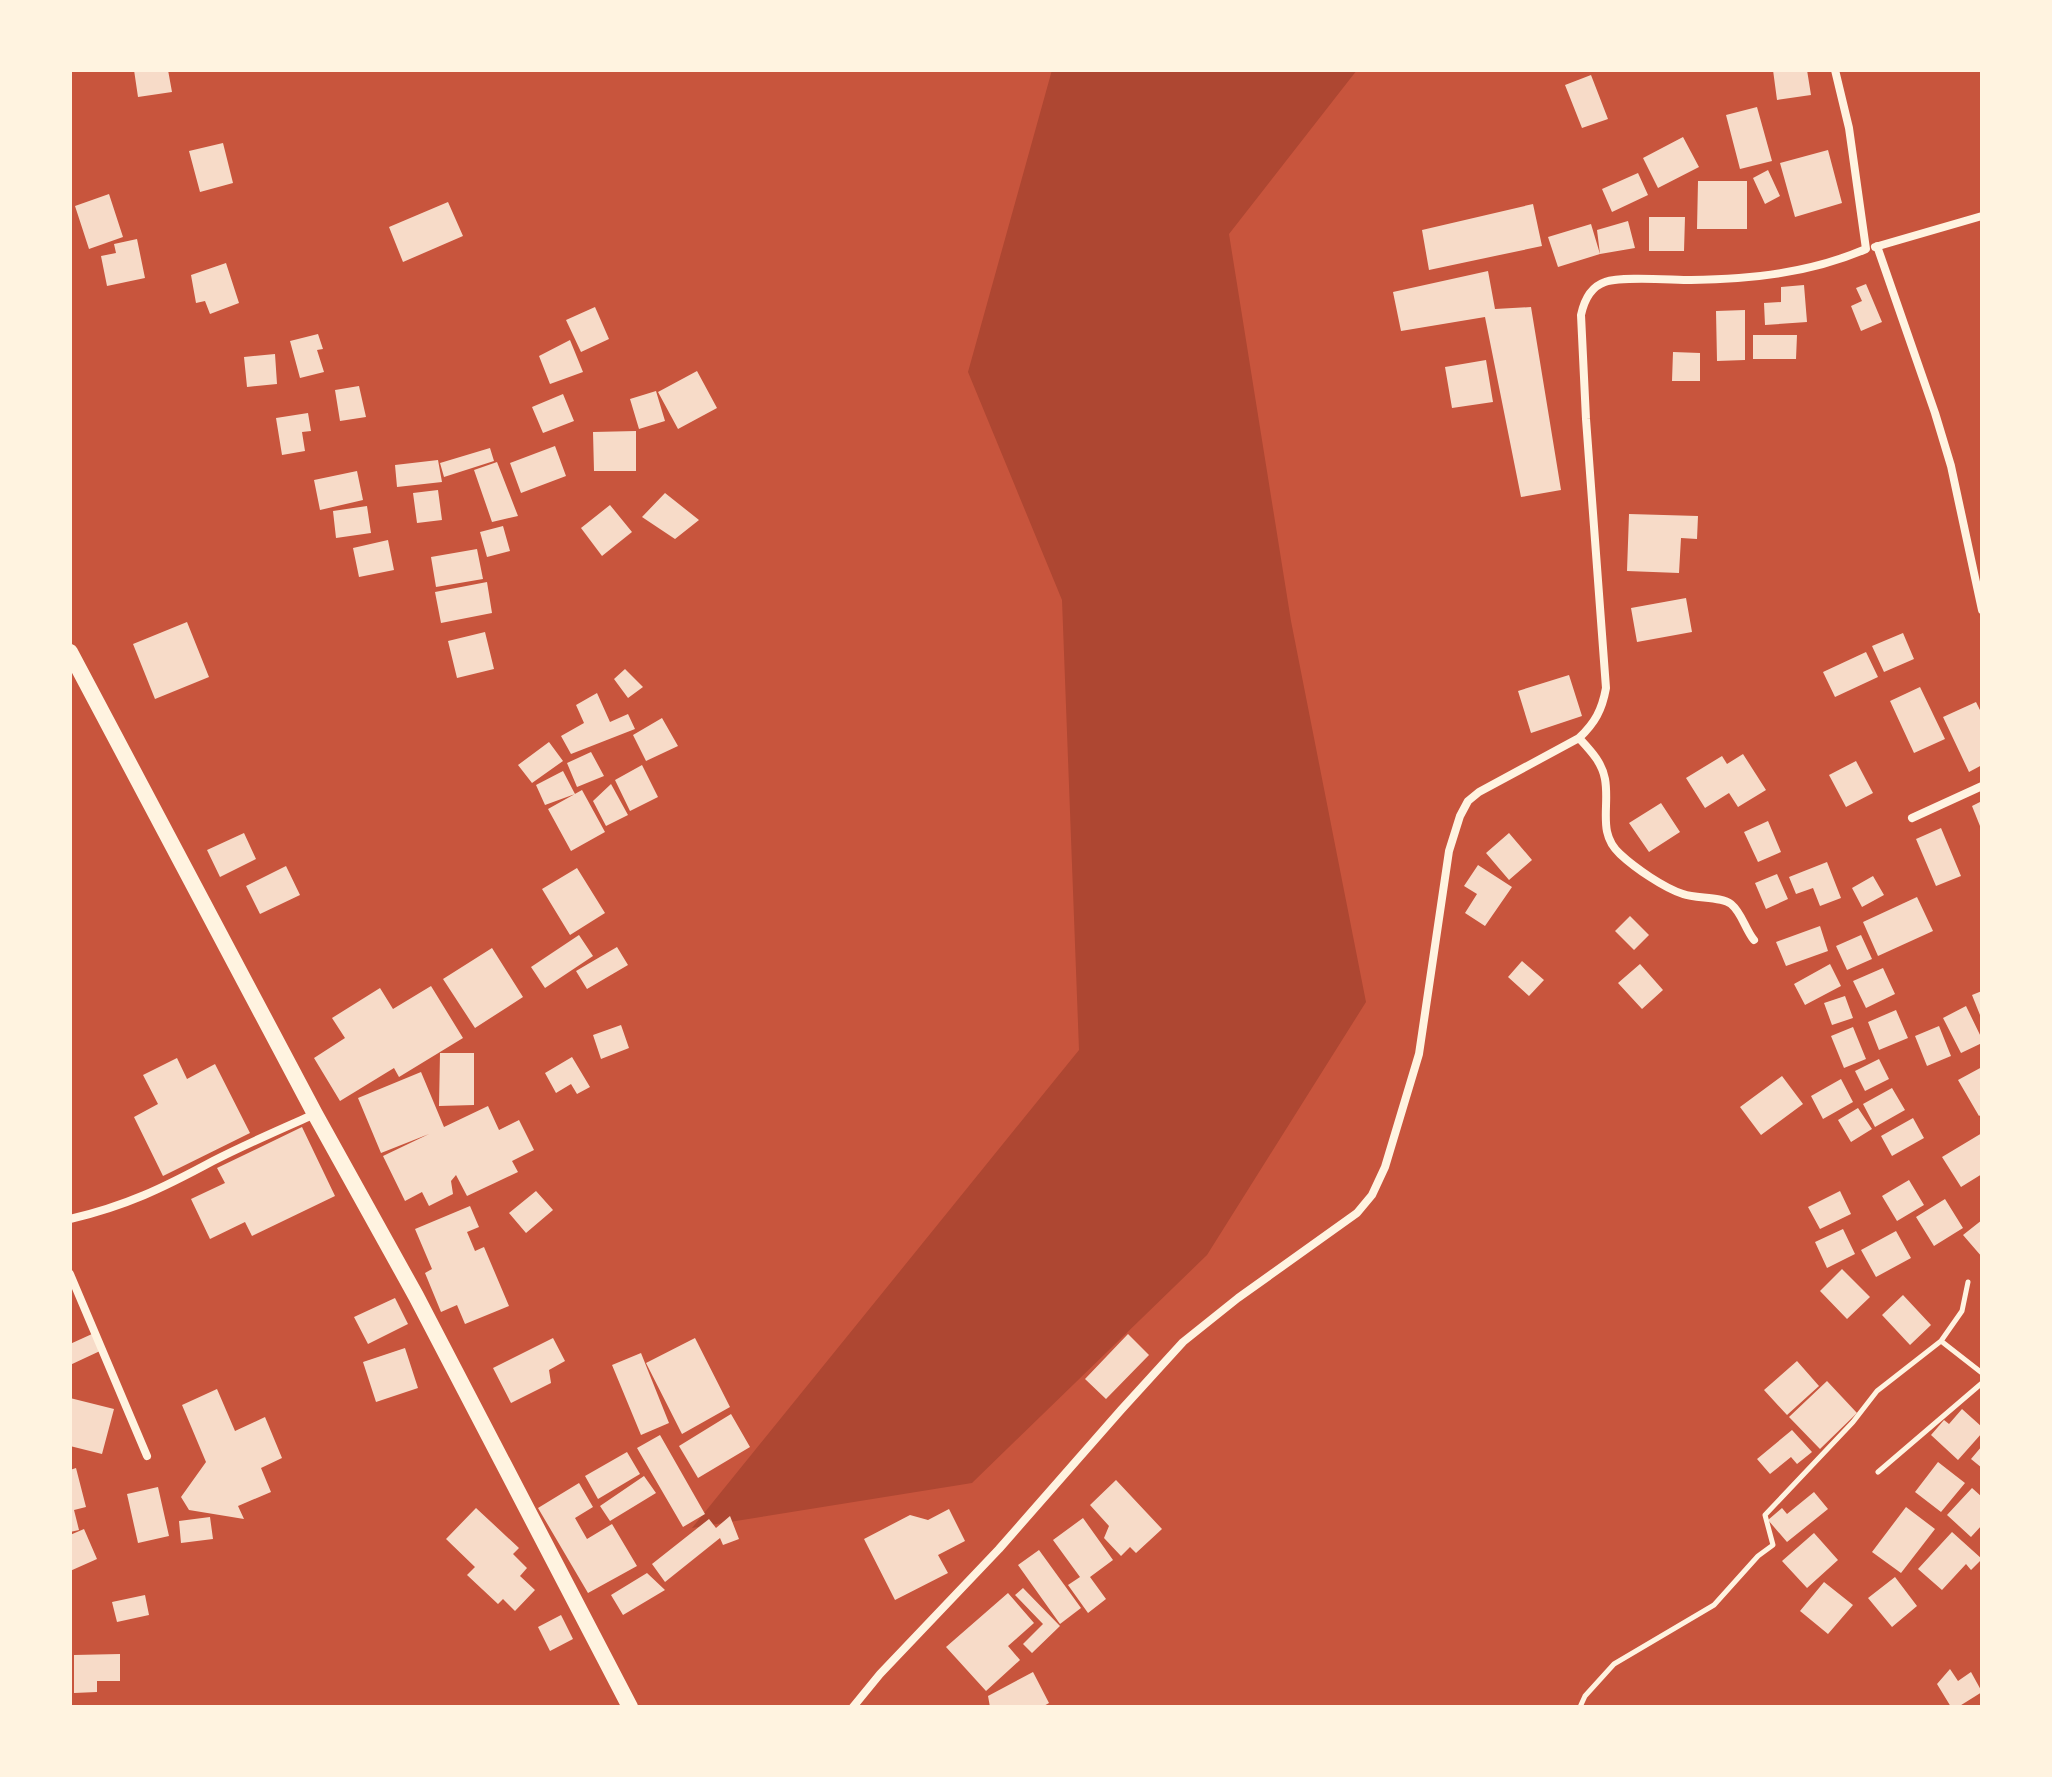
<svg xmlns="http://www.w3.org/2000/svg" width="2052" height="1777" font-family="'Source Sans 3',sans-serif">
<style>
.green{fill:#ae4732}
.building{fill:#f7dbc8}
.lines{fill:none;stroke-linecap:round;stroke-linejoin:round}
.path{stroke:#fff3e0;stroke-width:5}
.minor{stroke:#fff3e0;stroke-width:8}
.secondary{stroke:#fff3e0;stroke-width:16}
</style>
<rect width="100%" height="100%" fill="#c8553d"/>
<!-- green -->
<path class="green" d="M1052 70H1357L1229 234 1291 621 1366 1002 1207 1255 972 1483 692 1528 1079 1050 1062 600 968 372Z"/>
<!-- building -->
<path class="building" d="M134 70H168L172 92 138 97Z
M1773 70H1807L1811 95 1777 100Z
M1591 75 1608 119 1582 128 1565 85Z
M1757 107 1772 161 1740 169 1726 115Z
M1683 137 1699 167 1658 188 1643 158Z
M223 143 233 183 200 192 189 151Z
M1828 150 1842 203 1795 217 1780 163Z
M1768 170 1780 196 1765 204 1753 178Z
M1638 173 1648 195 1612 212 1602 189Z
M1698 181H1747V229H1697Z
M109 194 123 237 89 249 75 206Z
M448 202 463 236 403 262 389 227Z
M1533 204 1542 246 1429 270 1422 230Z
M1649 217H1685L1684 251H1649Z
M1628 221 1635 248 1600 254 1597 230Z
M1591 224 1600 254 1558 267 1548 237Z
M137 239 145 278 107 286 101 256 116 253 114 244Z
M226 263 239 303 210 314 205 301 196 303 191 275Z
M1488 271 1495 309 1531 307 1561 490 1521 497 1485 317 1401 331 1393 292Z
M1866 284 1882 322 1861 331 1851 306 1862 301 1856 288Z
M1804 285 1807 322 1765 325 1764 303 1781 302V287Z
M595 307 609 339 581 352 566 320Z
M1745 310V360L1717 361 1716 311Z
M318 334 323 349 317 350 324 372 300 378 290 341Z
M1753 335H1797L1796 359H1753Z
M570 340 583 372 550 384 539 356Z
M1673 352 1700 353V381H1672Z
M275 354 277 384 247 387 244 357Z
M1486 360 1493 402 1452 408 1445 367Z
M697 371 717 408 678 429 658 392Z
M359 386 366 417 340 421 335 390Z
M656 391 665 421 639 429 630 399Z
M563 394 574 421 543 433 532 407Z
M308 413 311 431 302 432 305 451 282 455 276 418Z
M636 431V471H594L593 432Z
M555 446 566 476 521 493 510 463Z
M490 448 494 461 444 477 440 463Z
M438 460 442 482 397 487 395 465Z
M497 462 518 516 492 522 474 470Z
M357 471 363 500 320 510 314 480Z
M438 490 442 520 417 523 413 493Z
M665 493 699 520 675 539 642 517Z
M610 505 632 532 602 556 581 528Z
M367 506 371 533 336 538 333 511Z
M1629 514 1698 516 1697 539 1681 538 1679 573 1627 571Z
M503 526 510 551 487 557 480 532Z
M388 540 394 570 359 577 353 548Z
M477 549 483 579 436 587 431 557Z
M487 582 492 613 441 623 435 592Z
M1686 598 1692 632 1637 642 1631 608Z
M187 622 209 677 155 699 133 644Z
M485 632 494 669 457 678 448 641Z
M1903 633 1914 659 1884 672 1872 646Z
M1866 652 1878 677 1835 697 1823 672Z
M625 669 643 687 628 698 614 679Z
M1569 675 1582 716 1531 733 1518 691Z
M1920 687 1945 739 1914 753 1890 701Z
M597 693 610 722 628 714 635 729 571 754 561 736 584 723 576 705Z
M1976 702 1982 714V765L1969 772 1943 717Z
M662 718 678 746 646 761 633 735Z
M549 742 563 761 532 783 518 765Z
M591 752 604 776 577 787 567 763Z
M1743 754 1766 790 1738 807 1729 793 1705 808 1686 778 1722 756 1727 764Z
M1856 761 1873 793 1846 807 1829 775Z
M642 765 658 797 630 811 615 780Z
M563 771 575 794 545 805 536 785Z
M611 784 628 815 606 826 593 801Z
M582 790 605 832 571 851 548 809Z
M1982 801V831L1972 806Z
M1661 803 1680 832 1649 852 1629 823Z
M1768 821 1781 852 1758 862 1744 832Z
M1941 828 1961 876 1936 886 1916 839Z
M244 833 256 859 220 877 207 850Z
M1509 833 1532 860 1509 880 1486 853Z
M1827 862 1841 898 1820 906 1813 888 1796 894 1789 877Z
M1478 865 1512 887 1485 926 1465 913 1477 894 1464 886Z
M286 866 300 895 260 914 246 886Z
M577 868 605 913 570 935 542 889Z
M1777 874 1788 899 1766 909 1755 883Z
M1873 876 1884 895 1862 907 1852 888Z
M1917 897 1933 931 1878 956 1863 922Z
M1630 916 1649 935 1634 950 1615 931Z
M1820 926 1828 951 1786 966 1776 942Z
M579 935 593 956 545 988 531 967Z
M1861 935 1872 959 1847 970 1836 946Z
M617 947 628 965 587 989 576 971Z
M492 948 523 997 475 1028 443 979Z
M1522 961 1544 980 1529 996 1508 977Z
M1640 964 1663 990 1642 1009 1618 983Z
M1830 964 1841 986 1805 1005 1794 984Z
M1883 968 1895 994 1866 1008 1853 981Z
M431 986 463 1038 399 1077 394 1068 340 1101 314 1058 345 1038 332 1018 380 988 393 1009Z
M1982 991V1020L1972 995Z
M1845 996 1853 1018 1832 1025 1824 1003Z
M1966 1006 1982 1039V1043L1961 1053 1943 1018Z
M1896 1010 1908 1038 1879 1050 1868 1022Z
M621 1025 629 1048 601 1059 593 1035Z
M1939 1026 1951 1056 1927 1066 1915 1036Z
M1853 1027 1866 1059 1844 1068 1831 1036Z
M440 1053H474V1105L439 1106Z
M572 1057 590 1087 577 1094 571 1084 556 1093 545 1073Z
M177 1058 187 1079 215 1064 250 1133 163 1176 134 1117 158 1104 143 1075Z
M1879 1059 1889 1079 1865 1091 1855 1071Z
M1982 1067V1114L1979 1116 1958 1080Z
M421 1072 444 1127 488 1106 499 1130 519 1120 534 1150 512 1161 518 1172 467 1196 456 1175 451 1181 453 1194 429 1206 422 1192 405 1201 383 1156 429 1134 381 1153 358 1098Z
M1782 1076 1803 1104 1761 1135 1740 1107Z
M1841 1079 1853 1102 1823 1119 1811 1096Z
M1892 1088 1905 1110 1875 1127 1863 1104Z
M1858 1108 1872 1129 1851 1142 1838 1120Z
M1913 1118 1924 1138 1892 1156 1881 1136Z
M302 1127 335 1196 252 1236 245 1222 210 1239 191 1199 225 1183 217 1168Z
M1982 1133V1174L1961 1187 1942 1157Z
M1909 1180 1924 1205 1897 1221 1882 1196Z
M536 1191 553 1210 526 1233 509 1213Z
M1840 1191 1851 1214 1820 1229 1808 1207Z
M1945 1199 1963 1228 1934 1246 1916 1217Z
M470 1206 479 1227 467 1232 475 1251 484 1247 509 1306 465 1324 457 1305 441 1312 425 1273 432 1269 415 1229Z
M1982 1220V1257L1963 1235Z
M1843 1229 1855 1254 1827 1268 1815 1242Z
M1896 1231 1911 1258 1876 1277 1861 1250Z
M1842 1269 1870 1297 1847 1319 1820 1291Z
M1903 1295 1931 1325 1910 1345 1882 1315Z
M395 1298 408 1324 368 1344 354 1317Z
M92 1334 100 1351 70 1365V1344Z
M1128 1334 1149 1355 1106 1399 1085 1379Z
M553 1338 565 1361 549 1370 551 1383 511 1403 493 1368Z
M695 1338 730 1407 682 1434 646 1363Z
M405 1348 418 1388 376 1402 363 1362Z
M641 1353 669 1423 641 1435 612 1365Z
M1797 1361 1819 1386 1787 1415 1764 1390Z
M1827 1381 1857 1413 1820 1449 1789 1417Z
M217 1389 235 1431 265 1417 282 1458 261 1468 271 1492 238 1506 244 1519 189 1510 181 1497 206 1462 182 1405Z
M70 1398 114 1409 102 1454 70 1446Z
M1962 1409 1982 1427V1433L1958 1460 1931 1435 1944 1420 1949 1424Z
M731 1414 750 1447 698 1478 679 1446Z
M1792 1430 1812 1452 1797 1464 1791 1457 1770 1474 1757 1459Z
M660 1435 705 1514 683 1527 637 1448Z
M1982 1446V1468L1971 1459Z
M627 1452 640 1474 598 1499 585 1476Z
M1938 1462 1965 1483 1941 1512 1915 1492Z
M76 1468 86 1507 74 1510 79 1530 70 1532V1470Z
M644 1476 656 1493 610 1521 600 1506Z
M1116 1480 1162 1529 1136 1553 1130 1547 1121 1556 1104 1538 1109 1526 1090 1505Z
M579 1483 593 1507 575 1518 587 1539 612 1524 637 1566 588 1593 538 1508Z
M158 1487 169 1536 138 1543 127 1494Z
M1972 1488 1982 1497V1525L1971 1537 1947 1515Z
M1814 1492 1828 1509 1787 1542 1768 1520 1782 1508 1787 1514Z
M1906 1507 1935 1529 1901 1573 1872 1552Z
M476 1508 519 1548 513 1554 527 1568 520 1576 535 1590 515 1611 503 1599 498 1604 467 1575 475 1567 446 1539Z
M949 1509 965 1541 938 1555 948 1573 895 1600 864 1539 910 1515 928 1520Z
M730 1516 739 1539 723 1545 720 1538 665 1582 652 1564 709 1519 716 1528Z
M210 1517 213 1539 181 1543 179 1521Z
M1083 1518 1113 1560 1090 1577 1106 1599 1088 1613 1068 1585 1080 1577 1053 1540Z
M84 1529 97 1559 70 1571V1535Z
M1952 1532 1982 1559 1971 1570 1966 1564 1942 1590 1918 1569Z
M1814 1533 1838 1560 1807 1588 1782 1561Z
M1039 1550 1081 1608 1060 1624 1018 1565Z
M647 1573 665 1590 623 1615 611 1595Z
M1895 1577 1917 1606 1892 1627 1868 1598Z
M1824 1582 1853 1605 1828 1634 1800 1611Z
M1023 1588 1060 1626 1032 1653 1023 1644 1043 1624 1015 1595Z
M1008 1593 1034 1623 1008 1646 1020 1660 986 1691 946 1647Z
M145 1595 149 1615 117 1622 112 1602Z
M561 1615 573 1639 550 1651 538 1627Z
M120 1654V1681H97V1692L74 1693V1655Z
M1950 1669 1958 1681 1971 1672 1982 1692 1958 1707H1951L1937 1684Z
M1033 1672 1049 1703 1042 1707H990L988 1696Z"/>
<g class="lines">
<!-- path -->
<path class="path" d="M1941 1341 1982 1373
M1878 1472 1982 1383
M1580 1707 1585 1696 1614 1664 1714 1605 1758 1556 1773 1545 1765 1515 1853 1422 1877 1391 1941 1341 1962 1311 1968 1282"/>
<!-- minor -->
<path class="minor" d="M1877 246 1935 413 1951 466 1982 610
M1875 247 1982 216
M1579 738C1590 750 1602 762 1605 779 1610 807 1597 833 1620 854 1635 868 1664 888 1683 894 1696 899 1721 896 1731 904 1742 913 1745 929 1754 940
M1912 818 1982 786
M70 1219C126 1206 163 1188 213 1161 246 1144 281 1129 315 1114
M70 1274 147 1456
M853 1707 880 1674 999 1549 1121 1410 1183 1342 1238 1298 1357 1213 1372 1195 1385 1167 1419 1054 1449 851 1460 816 1468 801 1479 792 1579 738C1595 723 1602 710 1606 688L1586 419 1581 315C1584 301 1590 287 1605 282 1621 276 1671 280 1691 280 1752 279 1810 273 1866 249L1849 128 1835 70"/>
<!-- secondary -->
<path class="secondary" d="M70 652 315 1114 416 1296 630 1707"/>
</g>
<!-- border -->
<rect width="2052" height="1777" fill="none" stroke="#fff3e0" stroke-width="144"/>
</svg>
